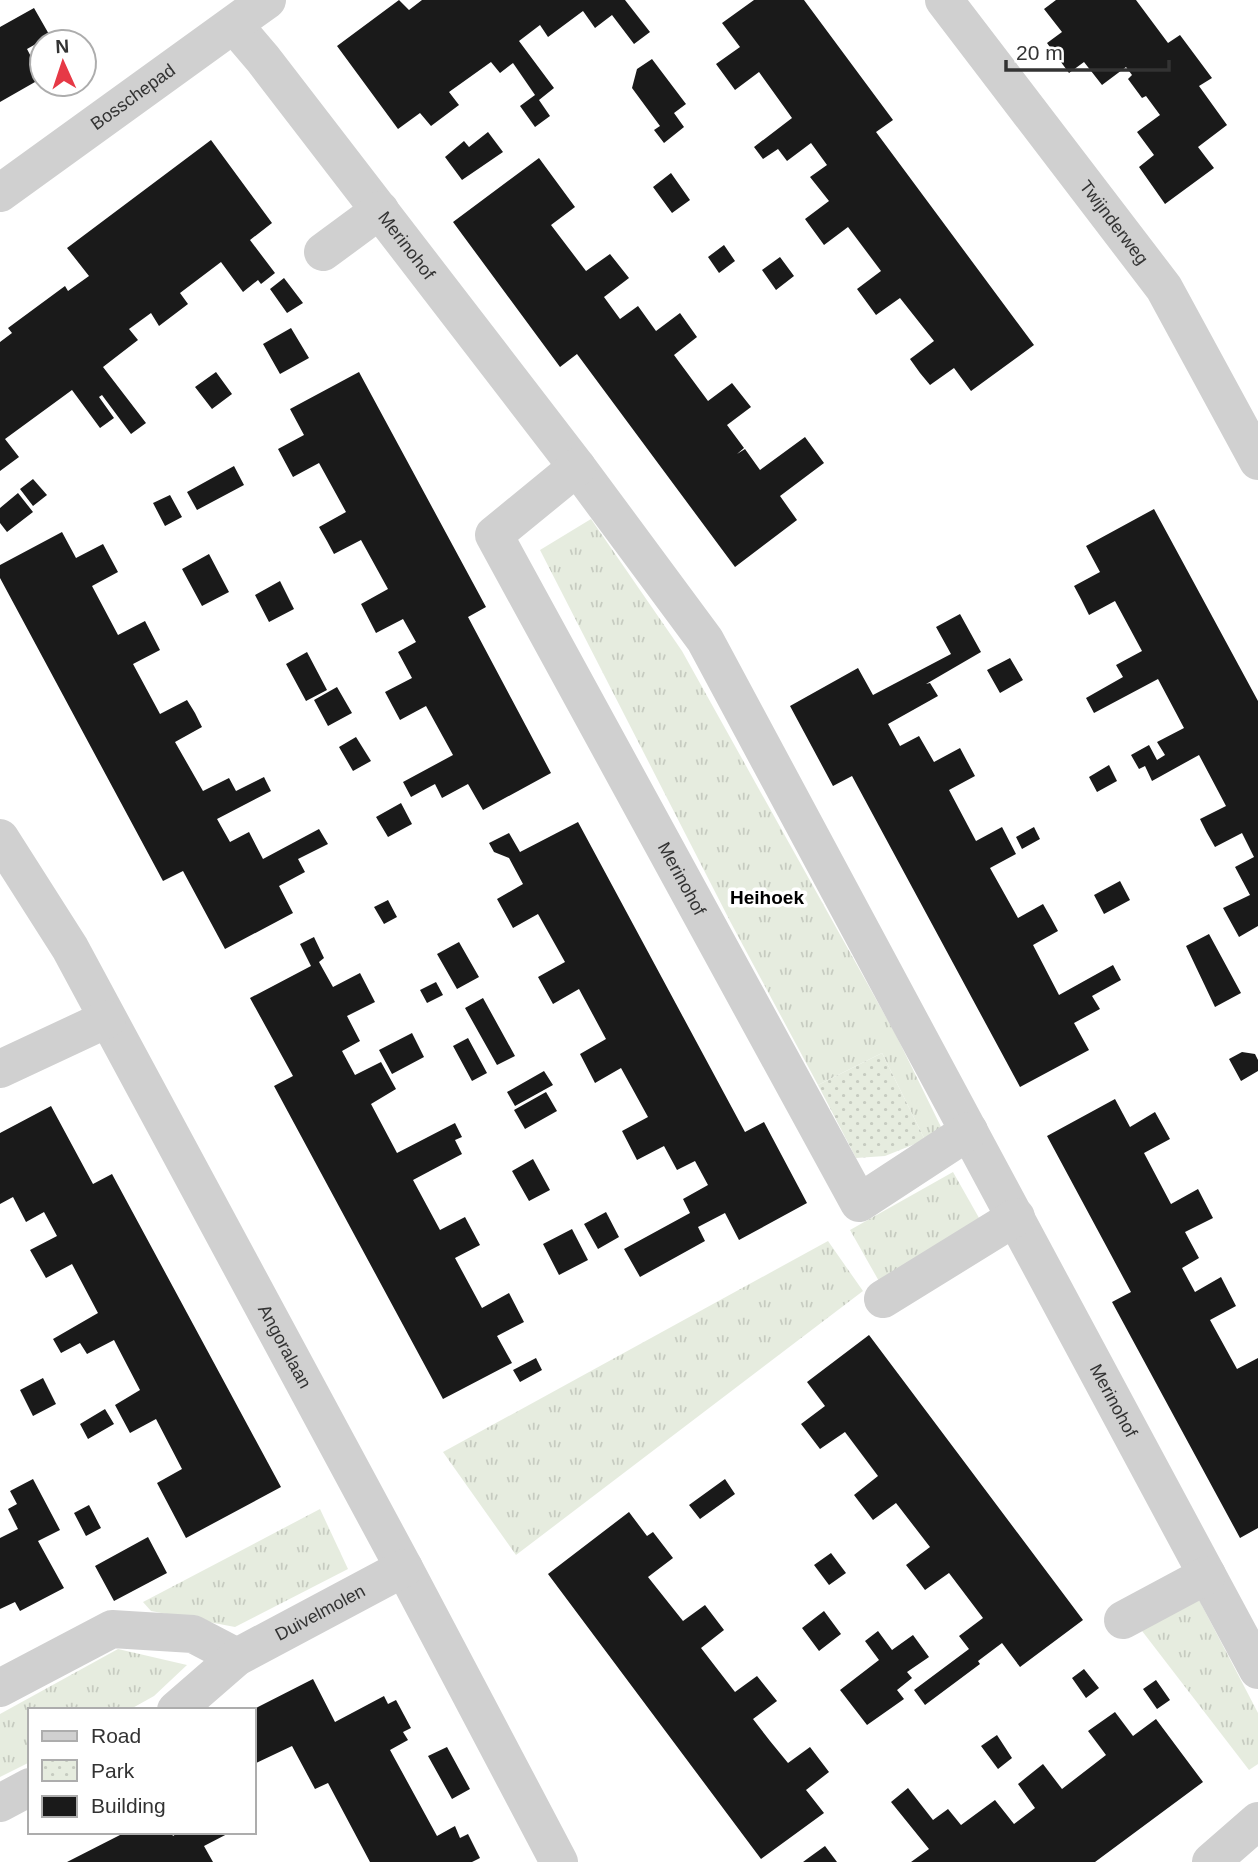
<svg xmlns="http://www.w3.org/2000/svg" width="1258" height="1862" font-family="Helvetica,sans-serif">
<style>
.grass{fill:url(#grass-tufts)}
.park{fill:url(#park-dots)}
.building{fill:#1a1a1a}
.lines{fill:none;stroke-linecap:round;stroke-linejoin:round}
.minor{stroke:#d0d0d0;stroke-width:38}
.labels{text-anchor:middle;stroke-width:7;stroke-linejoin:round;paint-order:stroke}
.street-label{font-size:18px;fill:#333;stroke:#fff}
.neighbourhood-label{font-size:19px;font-weight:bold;fill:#000;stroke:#fff}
</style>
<defs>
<pattern id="grass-tufts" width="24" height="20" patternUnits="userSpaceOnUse" patternTransform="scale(1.75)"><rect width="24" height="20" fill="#e6ecdf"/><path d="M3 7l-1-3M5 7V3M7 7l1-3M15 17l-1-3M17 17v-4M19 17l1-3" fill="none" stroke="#c6cbc0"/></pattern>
<pattern id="park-dots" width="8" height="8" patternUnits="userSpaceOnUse" patternTransform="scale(1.75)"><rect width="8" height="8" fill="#e6ecdf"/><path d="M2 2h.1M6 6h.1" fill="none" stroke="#c6cbc0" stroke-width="1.8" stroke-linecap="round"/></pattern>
</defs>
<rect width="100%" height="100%" fill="#fff"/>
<!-- grass -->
<path class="grass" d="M591 519 682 651 896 1035 943 1131 925 1140 882 1053 818 1085 731 923 540 550Z
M953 1172 983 1225 880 1283 850 1230Z
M828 1241 863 1291 516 1555 443 1452Z
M320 1509 348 1569 235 1627 151 1611 143 1602Z
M1196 1594 1258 1713V1764L1249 1770 1139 1627Z
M118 1649 187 1665 154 1696 129 1710H30V1762L0 1777V1714Z"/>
<!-- park -->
<path class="park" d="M882 1053 925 1140 885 1156 856 1158 818 1085Z"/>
<!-- building -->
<path class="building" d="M399 0 409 10 422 0H625L650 32 634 44 612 15 595 28 583 11 548 37 540 25 519 41 554 88 539 100 550 116 535 127 520 106 535 95 513 63 500 73 491 62 449 92 459 105 431 126 420 113 398 129 337 46Z
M754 0H804L893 120 876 132 1034 345 971 391 954 368 930 385 920 373 910 359 934 341 900 298 876 315 857 289 881 271 848 227 824 245 805 219 829 201 810 177 827 165 811 143 787 161 778 149 763 159 754 147 792 118 759 72 735 90 716 64 740 47 722 23Z
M1056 0H1136L1168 43 1180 35 1212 78 1199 86 1227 125 1198 147 1214 168 1165 204 1139 167 1154 155 1137 132 1160 115 1146 96 1142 98 1128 79 1132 75 1126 67 1102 85 1084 62 1069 73 1047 43 1062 32 1044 9Z
M34 8 50 36 27 49 42 78 0 102V27Z
M652 59 686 104 674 113 684 127 664 143 654 130 660 126 632 88 637 69Z
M488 132 503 152 462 180 445 157 464 141 469 147Z
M211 140 272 223 250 240 275 273 261 284 258 280 243 292 221 262 180 293 188 304 159 326 151 313 129 329 138 340 103 367 146 423 131 434 102 395 99 397 114 418 100 428 72 390 5 439 19 457 0 471V342L12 333 8 328 65 286 68 291 89 276 67 248Z
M539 158 575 207 551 225 586 271 610 254 629 278 604 297 620 319 638 306 656 331 680 313 697 337 674 355 708 401 732 383 751 407 727 425 744 448 737 454 745 449 760 470 805 437 824 463 780 496 797 520 735 567 577 354 560 367 453 222Z
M671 173 690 200 672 213 653 187Z
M724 245 735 261 719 273 708 257Z
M780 257 794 276 776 290 762 270Z
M284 278 303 303 287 313 270 289Z
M291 328 309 358 280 374 263 344Z
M216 372 232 394 212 409 195 387Z
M359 372 486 607 468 617 551 773 483 810 468 784 442 798 435 784 411 797 403 782 453 755 426 706 400 720 385 692 412 678 398 652 416 642 403 619 376 633 361 604 388 589 361 540 334 554 327 541 319 527 346 512 319 463 293 477 278 449 304 435 290 409Z
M234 466 244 485 197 510 187 492Z
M33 479 47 495 33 506 20 489Z
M18 493 33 512 7 532 0 523V508Z
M170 495 182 517 165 526 153 503Z
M1154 509 1258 701V926L1239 937 1223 908 1250 895 1235 867 1254 857 1242 833 1215 847 1207 833 1200 819 1226 806 1199 755 1152 781 1145 766 1139 769 1131 755 1149 745 1157 760 1165 755 1157 742 1184 728 1158 679 1094 713 1086 698 1123 677 1116 665 1142 651 1115 601 1089 615 1081 599 1074 586 1100 572 1086 546Z
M62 532 76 558 103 544 118 572 92 586 118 635 145 621 160 650 133 664 160 714 187 700 195 713 202 727 175 742 203 791 229 778 236 791 264 777 271 791 217 819 230 842 249 832 263 859 319 829 328 844 298 859 305 872 279 886 293 913 225 949 183 871 163 881 0 578V565Z
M209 554 229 592 202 606 182 569Z
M280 581 294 609 269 622 255 595Z
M960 614 981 652 926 684 930 683 938 696 888 724 900 746 919 736 934 762 960 748 975 776 949 790 976 841 1002 827 1016 854 990 868 1018 918 1043 904 1051 918 1058 931 1033 945 1059 995 1113 965 1121 980 1092 996 1100 1009 1074 1023 1089 1050 1020 1087 852 776 833 786 790 706 858 668 873 695 951 654 936 627Z
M307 652 327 690 306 701 286 664Z
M1010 658 1023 680 1000 693 987 670Z
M337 687 352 713 328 726 314 700Z
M356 737 371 761 353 771 339 747Z
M1109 765 1117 781 1097 792 1089 777Z
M401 803 412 824 388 837 376 817Z
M578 822 745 1132 764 1122 807 1203 739 1240 725 1213 698 1227 705 1241 640 1277 624 1249 690 1213 683 1199 708 1185 695 1161 677 1170 664 1146 637 1160 622 1131 648 1117 621 1068 595 1083 580 1054 606 1039 579 989 553 1004 538 977 565 962 538 914 513 928 497 899 523 884 509 858 494 852 489 843 509 833 520 852Z
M1034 827 1040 839 1022 849 1016 837Z
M1120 881 1130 900 1104 914 1094 895Z
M388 900 397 917 384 924 374 907Z
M1209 934 1241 993 1215 1007 1186 946Z
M314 937 324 958 319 962 333 987 360 973 375 1002 347 1016 360 1041 342 1051 355 1075 381 1062 396 1089 371 1104 397 1153 455 1123 462 1137 455 1140 462 1154 413 1180 440 1230 465 1217 480 1245 455 1258 482 1308 509 1293 524 1322 497 1336 512 1363 443 1399 274 1086 293 1076 250 998 311 966 300 944Z
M459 942 479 977 457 989 437 954Z
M436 982 443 995 427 1003 420 990Z
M483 998 515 1056 497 1065 465 1008Z
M412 1033 424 1057 392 1074 379 1050Z
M468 1038 487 1073 472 1081 453 1046Z
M1242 1052 1255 1054 1258 1060V1071L1241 1081 1229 1059Z
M544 1071 553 1085 515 1106 507 1092Z
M546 1092 557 1111 525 1129 514 1110Z
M1115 1099 1130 1127 1155 1112 1170 1139 1144 1153 1171 1204 1198 1189 1213 1218 1185 1232 1199 1258 1182 1268 1195 1292 1221 1277 1236 1306 1210 1320 1237 1369 1258 1358V1528L1240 1538 1112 1302 1131 1292 1047 1136Z
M51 1106 93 1184 112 1174 281 1487 186 1538 157 1483 182 1469 156 1419 130 1433 115 1405 140 1390 114 1340 87 1354 80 1343 61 1353 53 1339 98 1313 72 1264 46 1278 30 1250 57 1236 44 1212 26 1222 13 1197 0 1204V1133Z
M533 1159 550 1190 529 1201 512 1171Z
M606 1212 619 1237 598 1249 584 1224Z
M572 1229 588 1260 559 1275 543 1244Z
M869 1335 1083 1620 1020 1667 1002 1643 978 1661 980 1664 925 1705 914 1690 969 1649 959 1636 983 1618 949 1573 925 1590 916 1578 906 1565 930 1547 896 1503 873 1520 854 1495 878 1476 845 1432 820 1449 801 1424 825 1406 807 1382Z
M536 1358 542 1370 520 1382 513 1370Z
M43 1378 56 1404 33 1416 20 1390Z
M105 1409 114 1424 88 1439 80 1424Z
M33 1479 60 1530 38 1541 64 1588 20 1611 15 1602 0 1609V1538L18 1529 8 1509 17 1504 10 1491Z
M725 1479 735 1494 700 1519 689 1505Z
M89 1505 101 1528 86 1536 74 1513Z
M629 1512 647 1536 653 1532 673 1558 648 1577 683 1621 705 1605 724 1630 701 1648 735 1692 757 1676 777 1701 753 1719 770 1741 788 1763 810 1747 829 1772 806 1790 824 1813 761 1859 548 1574Z
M148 1537 167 1573 114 1601 95 1566Z
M831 1553 846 1573 829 1585 814 1565Z
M824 1611 841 1634 819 1651 802 1628Z
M878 1631 892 1650 913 1635 929 1657 907 1672 912 1678 897 1690 904 1699 867 1725 840 1690 879 1660 865 1641Z
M1084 1669 1099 1688 1086 1698 1072 1678Z
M313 1679 335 1722 384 1696 388 1704 396 1700 411 1728 403 1732 408 1740 390 1750 437 1836 455 1826 460 1838 468 1834 480 1858 472 1862H370L328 1783 315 1789 292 1746 254 1764V1709Z
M1156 1680 1170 1700 1157 1709 1143 1689Z
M1115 1712 1133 1736 1156 1719 1203 1782 1095 1862H911L929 1849 891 1802 908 1788 933 1820 948 1809 961 1825 995 1800 1014 1824 1035 1808 1018 1784 1043 1764 1062 1789 1106 1755 1088 1731Z
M997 1735 1012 1758 998 1769 981 1746Z
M447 1747 470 1789 452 1799 428 1756Z
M119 1832H171L173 1836 179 1832H231L204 1846 213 1862H67L120 1835Z
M825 1846 837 1862H803L807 1859Z"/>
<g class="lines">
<!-- minor -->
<g class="minor">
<path id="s1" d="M944 0 1164 288 1258 461"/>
<path id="s2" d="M234 25 263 59 577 467 705 640 1258 1670"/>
<path id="s3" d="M0 193 267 0"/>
<path d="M323 252 380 210"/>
<path id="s4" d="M577 467 494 535 859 1203 969 1131"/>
<path id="s5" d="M0 838 70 948 404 1568 559 1862"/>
<path d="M0 1069 107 1019"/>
<path d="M883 1299 1016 1217"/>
<path d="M1123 1620 1207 1575"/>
<path d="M0 1688 112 1629 193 1634 237 1657"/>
<path id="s6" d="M176 1710 237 1657 404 1568"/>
<path d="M0 1803 30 1787"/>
<path d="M1211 1862 1258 1821"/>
</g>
</g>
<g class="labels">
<!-- street labels -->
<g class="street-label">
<text dy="6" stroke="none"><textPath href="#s3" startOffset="164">Bosschepad</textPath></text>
<text dy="6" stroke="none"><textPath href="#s1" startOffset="280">Twijnderweg</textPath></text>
<text dy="6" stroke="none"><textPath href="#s2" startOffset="280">Merinohof</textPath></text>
<text dy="6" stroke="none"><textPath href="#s4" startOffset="499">Merinohof</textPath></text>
<text dy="6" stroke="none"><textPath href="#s5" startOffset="583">Angoralaan</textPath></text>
<text dy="6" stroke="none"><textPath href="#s2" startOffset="1638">Merinohof</textPath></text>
<text dy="6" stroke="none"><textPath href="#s6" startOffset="175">Duivelmolen</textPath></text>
</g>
<!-- neighbourhood labels -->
<g class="neighbourhood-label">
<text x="767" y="904">Heihoek</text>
</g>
</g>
<!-- legend -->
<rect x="28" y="1708" width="228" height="126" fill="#ffffff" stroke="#adadad" stroke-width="2"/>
<rect x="42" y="1731" width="35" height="10" fill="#d0d0d0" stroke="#adadad" stroke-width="2"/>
<text x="91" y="1743" font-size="21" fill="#333333">Road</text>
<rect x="42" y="1760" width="35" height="21" fill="url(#park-dots)" stroke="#adadad" stroke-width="2"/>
<text x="91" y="1778" font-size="21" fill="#333333">Park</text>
<rect x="42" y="1796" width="35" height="21" fill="#1a1a1a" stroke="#adadad" stroke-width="2"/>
<text x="91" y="1813" font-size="21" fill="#333333">Building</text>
<!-- north arrow -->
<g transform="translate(63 63) rotate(357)"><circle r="33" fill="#ffffff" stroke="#adadad" stroke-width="2"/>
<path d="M0-5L12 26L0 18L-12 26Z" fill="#e63946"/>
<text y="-10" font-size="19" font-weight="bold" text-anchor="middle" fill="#333333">N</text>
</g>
<!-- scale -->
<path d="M1006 60v10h163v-10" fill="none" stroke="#333333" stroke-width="3.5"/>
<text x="1016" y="60" font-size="21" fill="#333333" stroke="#ffffff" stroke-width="5" paint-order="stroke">20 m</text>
</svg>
